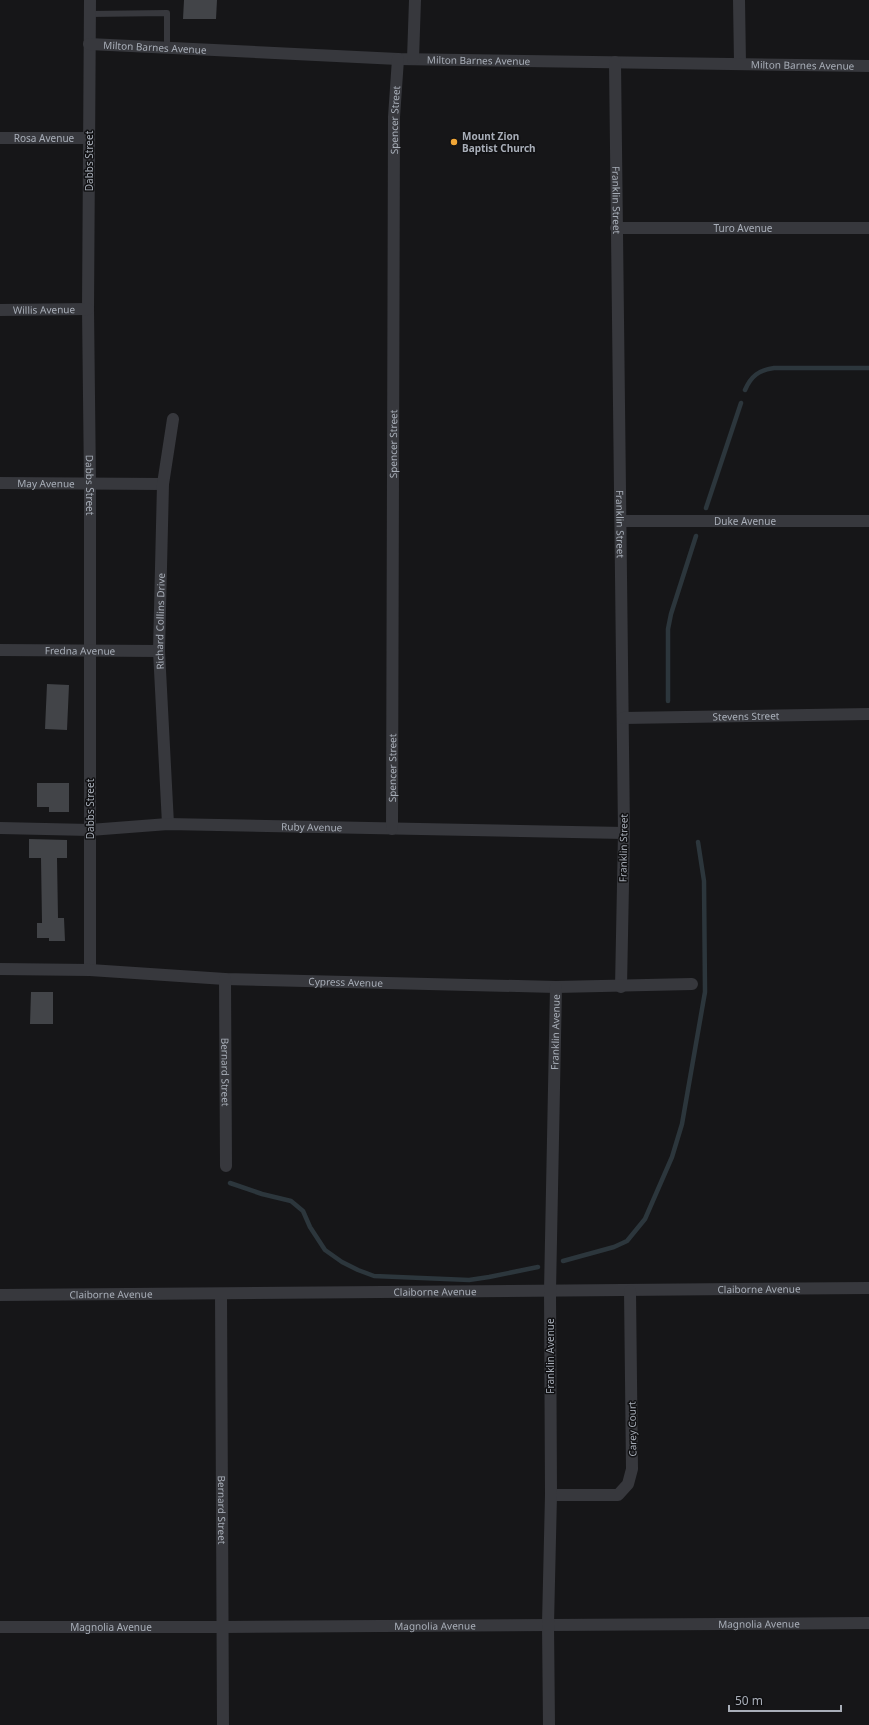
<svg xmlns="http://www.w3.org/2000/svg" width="869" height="1725" font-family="'Noto Sans',sans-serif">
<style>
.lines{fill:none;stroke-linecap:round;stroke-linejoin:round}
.stream{stroke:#2c363c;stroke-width:4.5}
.building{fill:#424448}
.service{stroke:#37383d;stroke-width:6}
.minor{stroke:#37383d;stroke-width:12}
.poi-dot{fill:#f1a636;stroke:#111113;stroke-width:1.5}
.labels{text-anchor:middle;stroke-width:3;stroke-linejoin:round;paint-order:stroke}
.street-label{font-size:10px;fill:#a8aeb8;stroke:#111113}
.poi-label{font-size:10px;font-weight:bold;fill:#a8aeb8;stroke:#111113;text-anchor:start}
</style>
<rect width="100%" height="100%" fill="#161618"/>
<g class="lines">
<!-- stream -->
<path class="stream" d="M745 390C751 376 759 370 774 368H869
M706 508 741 403
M668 701V629L671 614 696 536
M230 1183 262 1194 291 1201 303 1211 310 1227 325 1250 342 1262 358 1270 374 1276 469 1280 489 1277 538 1267
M563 1261 614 1247 627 1241 645 1219 672 1157 682 1124 705 992 704 881 698 842"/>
</g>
<!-- building -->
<path class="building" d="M184 0H217L216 19H183Z
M47 684 69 685 67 730 45 729Z
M37 783H69V812H49V807H37Z
M29 839 67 840V858H57L58 918H64L65 941H49V938H37V923H42L41 858H29Z
M31 992H53V1024H30Z"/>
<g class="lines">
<!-- service -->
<path class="service" d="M89 14 167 13V48"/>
<!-- minor -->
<g class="minor">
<path id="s1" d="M90 0 88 309 90 484V970"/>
<path d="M739 0 740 63"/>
<path id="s2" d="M89 44 398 59 869 66"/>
<path d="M413 59 415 0"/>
<path id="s3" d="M615 62 624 833 621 987"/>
<path id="s4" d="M0 138H89"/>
<path id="s5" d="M616 228H869"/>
<path id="s6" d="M0 310 88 309"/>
<path id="s7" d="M0 483 163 484"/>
<path id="s8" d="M622 521H869"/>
<path id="s9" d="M0 650 159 651"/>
<path id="s10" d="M623 718 869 714"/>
<path id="s11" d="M168 824 159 651 163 484 173 419"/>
<path id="s12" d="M0 828 90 830 168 824 624 833"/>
<path id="s13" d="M392 829 394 117 398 59"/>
<path id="s14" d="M0 969 90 970 225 979 556 987 692 984"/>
<path id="s15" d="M225 979 226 1166"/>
<path id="s16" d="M221 1294 223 1725"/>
<path id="s17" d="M0 1295 869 1288"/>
<path d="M551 1495H618L628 1484 632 1469 630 1291"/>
<path id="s18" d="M0 1627H222L869 1623"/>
<path id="s19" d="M549 1725 548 1624 551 1495 550 1291 556 987"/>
</g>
</g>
<!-- markers -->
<circle class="poi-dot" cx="454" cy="142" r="4"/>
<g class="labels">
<!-- street labels -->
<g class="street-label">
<text dy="4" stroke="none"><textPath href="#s2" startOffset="66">Milton Barnes Avenue</textPath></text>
<text dy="4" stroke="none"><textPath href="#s2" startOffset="390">Milton Barnes Avenue</textPath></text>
<text dy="4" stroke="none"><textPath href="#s2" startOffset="714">Milton Barnes Avenue</textPath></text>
<text dy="4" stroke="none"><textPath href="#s13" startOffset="709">Spencer Street</textPath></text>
<text dy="4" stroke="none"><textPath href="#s4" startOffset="44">Rosa Avenue</textPath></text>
<text transform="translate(89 161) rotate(-90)" y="4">Dabbs Street</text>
<text dy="4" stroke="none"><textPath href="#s3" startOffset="138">Franklin Street</textPath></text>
<text dy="4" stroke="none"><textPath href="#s5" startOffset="127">Turo Avenue</textPath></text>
<text dy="4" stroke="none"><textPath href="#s6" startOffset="44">Willis Avenue</textPath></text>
<text dy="4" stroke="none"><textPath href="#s13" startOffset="385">Spencer Street</textPath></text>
<text dy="4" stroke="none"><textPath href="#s7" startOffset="46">May Avenue</textPath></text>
<text dy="4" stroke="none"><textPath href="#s1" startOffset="485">Dabbs Street</textPath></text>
<text dy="4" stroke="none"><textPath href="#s8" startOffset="123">Duke Avenue</textPath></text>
<text dy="4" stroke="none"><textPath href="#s3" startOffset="462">Franklin Street</textPath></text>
<text dy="4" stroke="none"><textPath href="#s11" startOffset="203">Richard Collins Drive</textPath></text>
<text dy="4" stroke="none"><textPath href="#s9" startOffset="80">Fredna Avenue</textPath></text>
<text dy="4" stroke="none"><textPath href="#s10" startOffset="123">Stevens Street</textPath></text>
<text dy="4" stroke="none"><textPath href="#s13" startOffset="61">Spencer Street</textPath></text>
<text transform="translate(90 809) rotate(-90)" y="4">Dabbs Street</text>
<text dy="4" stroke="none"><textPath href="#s12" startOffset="312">Ruby Avenue</textPath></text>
<text transform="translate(623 848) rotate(-89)" y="4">Franklin Street</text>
<text dy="4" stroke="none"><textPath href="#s14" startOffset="346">Cypress Avenue</textPath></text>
<text dy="4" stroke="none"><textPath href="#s19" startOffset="693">Franklin Avenue</textPath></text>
<text dy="4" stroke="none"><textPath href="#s15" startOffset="93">Bernard Street</textPath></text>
<text dy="4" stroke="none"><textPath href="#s17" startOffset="759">Claiborne Avenue</textPath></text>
<text dy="4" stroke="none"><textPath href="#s17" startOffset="435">Claiborne Avenue</textPath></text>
<text dy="4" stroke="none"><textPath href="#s17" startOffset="111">Claiborne Avenue</textPath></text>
<text transform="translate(550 1356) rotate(-90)" y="4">Franklin Avenue</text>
<text transform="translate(632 1429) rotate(-91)" y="4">Carey Court</text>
<text dy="4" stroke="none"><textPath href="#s16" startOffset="216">Bernard Street</textPath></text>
<text dy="4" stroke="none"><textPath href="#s18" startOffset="759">Magnolia Avenue</textPath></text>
<text dy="4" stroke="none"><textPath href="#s18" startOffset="435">Magnolia Avenue</textPath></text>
<text dy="4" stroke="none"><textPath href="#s18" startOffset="111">Magnolia Avenue</textPath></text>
</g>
<!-- poi labels -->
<g class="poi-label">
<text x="462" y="140">Mount Zion<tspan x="462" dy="12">Baptist Church</tspan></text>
</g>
</g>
<!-- scale -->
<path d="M729 1705v6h112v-6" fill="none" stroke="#a8aeb8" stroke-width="2"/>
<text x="735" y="1705" font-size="12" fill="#a8aeb8" stroke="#111113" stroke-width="3" paint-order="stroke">50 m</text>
</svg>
